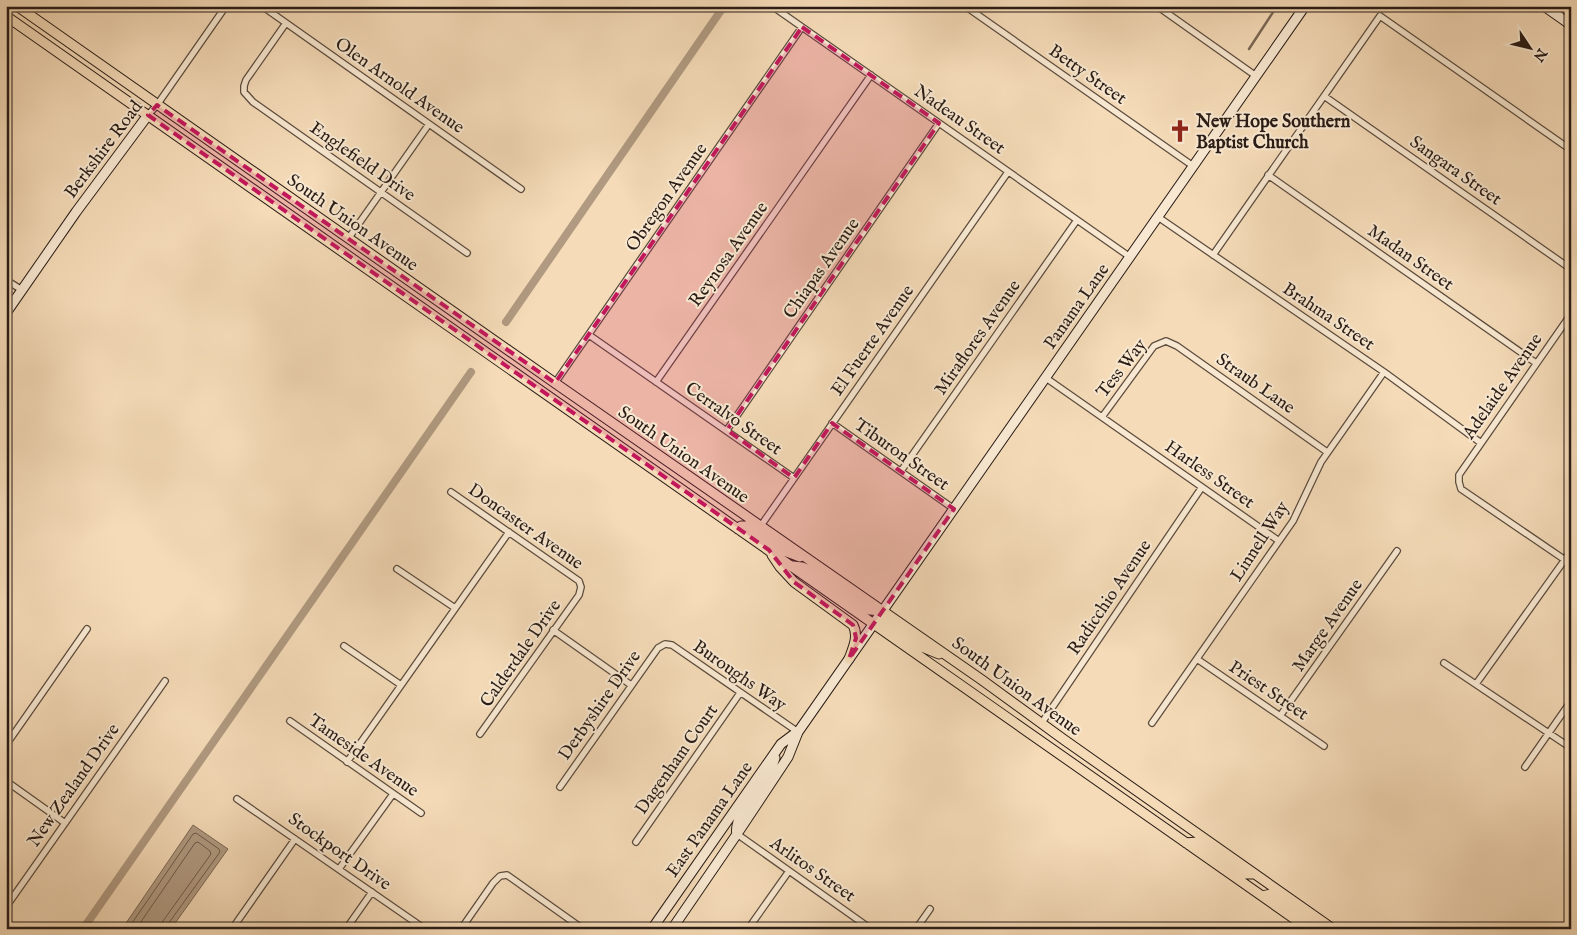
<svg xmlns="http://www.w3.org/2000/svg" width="1577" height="935" font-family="'IM FELL English',serif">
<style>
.water{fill:#b09a81;stroke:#7a6856}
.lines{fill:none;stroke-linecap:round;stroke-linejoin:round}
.shore{stroke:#6c5b4c;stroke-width:1}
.stream{stroke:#7a6856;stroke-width:2.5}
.canal{stroke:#b09a81;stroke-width:8}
.street-casing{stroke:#5c4c3e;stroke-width:8}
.secondary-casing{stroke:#291c16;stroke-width:11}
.primary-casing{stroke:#291c16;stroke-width:11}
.street{stroke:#f8e8d1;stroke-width:5.5}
.secondary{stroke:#f8e8d1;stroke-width:9}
.primary{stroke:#f5dbb8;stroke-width:9}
.marked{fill:#c2185b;fill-opacity:0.2;stroke:#c2185b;stroke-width:4;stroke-dasharray:10 6;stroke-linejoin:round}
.labels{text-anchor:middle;stroke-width:4;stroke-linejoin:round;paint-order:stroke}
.street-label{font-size:18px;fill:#291c16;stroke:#f8e8d1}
.poi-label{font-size:18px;font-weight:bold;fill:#291c16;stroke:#f8e8d1;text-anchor:start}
</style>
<rect width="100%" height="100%" fill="#f5dbb8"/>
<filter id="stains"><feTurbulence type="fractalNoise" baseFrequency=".004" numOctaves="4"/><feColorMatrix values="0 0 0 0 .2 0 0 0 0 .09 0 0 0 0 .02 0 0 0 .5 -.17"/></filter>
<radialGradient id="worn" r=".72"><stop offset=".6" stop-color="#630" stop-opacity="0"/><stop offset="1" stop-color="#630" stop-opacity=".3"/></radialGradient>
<!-- water -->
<path class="water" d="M193 825 228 849 171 929H122Z"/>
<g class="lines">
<!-- shore -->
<path class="shore" d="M128 929 193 834 196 833 219 849 220 852 168 924 167 929
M136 929 195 843 198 842 210 851 211 854 163 921 161 929"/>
<!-- stream -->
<path class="stream" d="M1249 49 1277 6"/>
<!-- canal -->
<path class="canal" d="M506 322 724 6
M83 929 471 372"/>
<defs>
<path id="street" d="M262 6 521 189
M772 6 1130 257
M965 6 1193 166
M1157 6 1256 76
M286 23 246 80 244 86V92L253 102 467 253
M1324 96 1571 269
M148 115 157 105 226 6
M1268 175 1536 363
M1158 217 1384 372 1481 443
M348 239 429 124
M1213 255 1380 16 1571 150
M6 280 22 290
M1571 314 1459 475V482L1461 489 1571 564
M589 335 794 478
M1046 378 1279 541
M656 382 871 75
M555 383 802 27
M1102 417 1154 346 1166 341 1177 346 1327 452
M832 423 954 509
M727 430 939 123
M901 471 1077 220
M451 492 579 581 581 587 579 595 480 734
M760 527 1008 172
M397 569 455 608
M553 630 631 685
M344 646 401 685
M1197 659 1324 746
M1444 663 1571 748
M1476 684 1571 551
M1280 716 1397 551
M290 721 421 813
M1152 723 1293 521 1321 462 1384 372
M1041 724 1202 487
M6 745 87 629
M347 762 509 532
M1525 767 1571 701
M6 781 65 823
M560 787 658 648 665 644 672 645 798 732
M237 799 425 929
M737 834 871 929
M636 842 740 693
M339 869 393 794
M6 907 165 681
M232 929 295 839
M346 929 372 892
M461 929 493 883 500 876 507 875 583 929
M748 929 789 871
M916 929 930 909"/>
<path id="secondary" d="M1544 6 1571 25
M6 313 76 212 148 115
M737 834C732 819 760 786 769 772 772 768 773 763 775 758
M652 929 781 744 797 732
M672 929 737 834 788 757 798 732 1305 6"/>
<path id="primary" d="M17 6 555 383 982 680 1063 739 1333 929
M6 16 1309 929
M738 529 741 526H747L779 549 800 557
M772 555 780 567 794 582 853 625C859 636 853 648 849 659
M793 566 802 567 809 570 865 608 870 610 882 611
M874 624 882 621 888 624 922 647 939 654
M1186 843 1196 842 1242 874H1253
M1262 896 1271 894 1311 922 1321 921"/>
</defs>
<!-- street casing -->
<use href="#street" class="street-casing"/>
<!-- secondary casing -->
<use href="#secondary" class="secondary-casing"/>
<!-- primary casing -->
<use href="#primary" class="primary-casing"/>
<!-- street -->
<use href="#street" class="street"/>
<!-- secondary -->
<use href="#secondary" class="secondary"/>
<!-- primary -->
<use href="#primary" class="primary"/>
</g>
<!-- marked area -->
<path class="marked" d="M802 27 939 123 727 430 794 478 832 423 954 509 849 659 856 638 853 625 794 582 769 550 148 115 157 105 555 383Z"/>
<!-- icons -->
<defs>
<symbol id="church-bare" viewBox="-9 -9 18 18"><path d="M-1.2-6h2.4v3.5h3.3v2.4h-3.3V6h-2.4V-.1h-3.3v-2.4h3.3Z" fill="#8f2418" stroke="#f8e8d1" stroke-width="2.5" paint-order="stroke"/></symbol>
</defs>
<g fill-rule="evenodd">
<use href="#church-bare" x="1164" y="115" width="32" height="32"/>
</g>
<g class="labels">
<!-- street labels -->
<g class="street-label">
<text transform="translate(1088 74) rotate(35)" y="6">Betty Street</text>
<text transform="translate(400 85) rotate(35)" y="6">Olen Arnold Avenue</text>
<text transform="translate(960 119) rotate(35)" y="6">Nadeau Street</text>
<text transform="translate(103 149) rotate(-53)" y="6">Berkshire Road</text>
<text transform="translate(363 161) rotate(35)" y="6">Englefield Drive</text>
<text transform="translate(1456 170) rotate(35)" y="6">Sangara Street</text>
<text transform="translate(666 197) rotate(-55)" y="6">Obregon Avenue</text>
<text transform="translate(353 222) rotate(35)" y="6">South Union Avenue</text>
<text transform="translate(728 254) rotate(-55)" y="6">Reynosa Avenue</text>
<text transform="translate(1411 257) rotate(35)" y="6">Madan Street</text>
<text transform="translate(821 268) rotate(-55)" y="6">Chiapas Avenue</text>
<text transform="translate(1076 306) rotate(-55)" y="6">Panama Lane</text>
<text transform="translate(1329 316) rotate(34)" y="6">Brahma Street</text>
<text transform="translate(977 337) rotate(-55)" y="6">Miraflores Avenue</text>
<text transform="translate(872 340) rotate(-55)" y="6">El Fuerte Avenue</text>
<text transform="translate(1121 368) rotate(-52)" y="6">Tess Way</text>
<text transform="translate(1256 383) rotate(35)" y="6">Straub Lane</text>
<text transform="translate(1502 386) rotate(-55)" y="6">Adelaide Avenue</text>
<text transform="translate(734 418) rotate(35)" y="6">Cerralvo Street</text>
<text transform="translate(684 454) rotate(35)" y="6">South Union Avenue</text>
<text transform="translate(902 454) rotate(35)" y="6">Tiburon Street</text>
<text transform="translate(1210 474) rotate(35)" y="6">Harless Street</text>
<text transform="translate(526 526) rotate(35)" y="6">Doncaster Avenue</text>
<text transform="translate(1259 541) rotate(-57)" y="6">Linnell Way</text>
<text transform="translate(1109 597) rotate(-56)" y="6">Radicchio Avenue</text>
<text transform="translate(1327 625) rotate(-55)" y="6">Marge Avenue</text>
<text transform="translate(520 653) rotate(-55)" y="6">Calderdale Drive</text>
<text transform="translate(740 675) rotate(35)" y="6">Buroughs Way</text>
<text transform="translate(1017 686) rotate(36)" y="6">South Union Avenue</text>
<text transform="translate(1269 690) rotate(34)" y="6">Priest Street</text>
<text transform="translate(599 705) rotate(-55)" y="6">Derbyshire Drive</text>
<text transform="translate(364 755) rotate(35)" y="6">Tameside Avenue</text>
<text transform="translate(676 759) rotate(-55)" y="6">Dagenham Court</text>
<text transform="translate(73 785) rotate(-55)" y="6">New Zealand Drive</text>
<text transform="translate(709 819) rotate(-55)" y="6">East Panama Lane</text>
<text transform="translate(340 851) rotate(35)" y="6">Stockport Drive</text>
<text transform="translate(813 869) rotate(35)" y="6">Arlitos Street</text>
</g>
<!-- poi labels -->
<g class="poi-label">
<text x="1196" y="127">New Hope Southern<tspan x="1196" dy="21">Baptist Church</tspan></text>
</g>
</g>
<!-- margin -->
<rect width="1577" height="935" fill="none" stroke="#f5dbb8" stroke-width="25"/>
<rect x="8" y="8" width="1562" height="920" fill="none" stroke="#291c16" stroke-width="2.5"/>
<rect x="12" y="12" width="1552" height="910" fill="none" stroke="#291c16"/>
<!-- north arrow -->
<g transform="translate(1530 48) rotate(125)" stroke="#f8e8d1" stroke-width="4" paint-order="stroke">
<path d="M0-4L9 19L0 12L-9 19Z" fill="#291c16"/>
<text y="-8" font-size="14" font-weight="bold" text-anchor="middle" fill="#291c16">N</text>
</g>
<rect width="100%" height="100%" filter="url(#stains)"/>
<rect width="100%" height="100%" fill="url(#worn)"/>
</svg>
